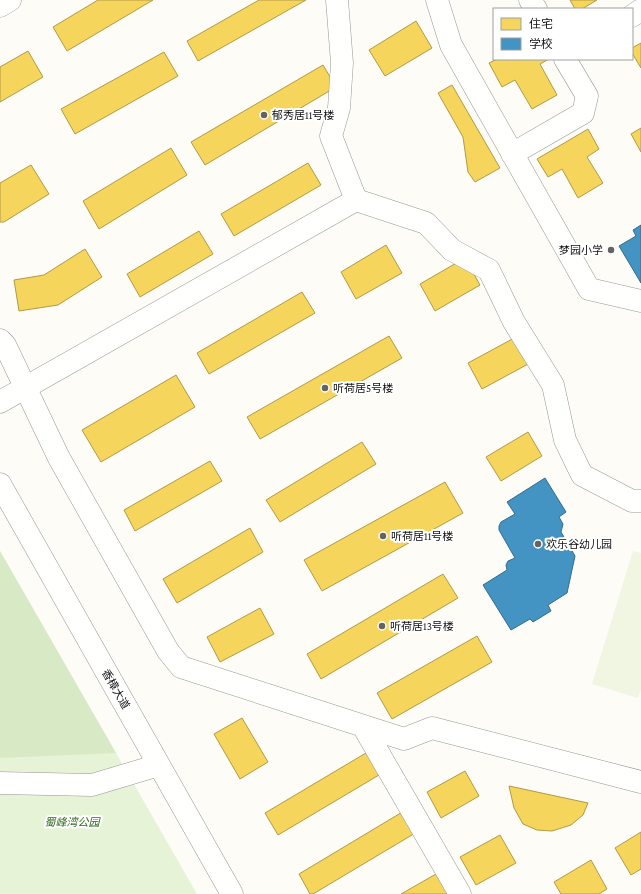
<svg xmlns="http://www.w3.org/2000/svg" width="641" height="894" font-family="'Crimson Pro','Noto Sans SC',serif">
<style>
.green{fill:#e7f3d7}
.forest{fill:#d8eac5}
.pitch{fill:#f0f6e1}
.homes{fill:#f6d55c;stroke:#b19a46}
.schools{fill:#4393c3;stroke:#346c8e}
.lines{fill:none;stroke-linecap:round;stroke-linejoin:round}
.minor-casing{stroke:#979795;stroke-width:23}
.minor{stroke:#fffffe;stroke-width:22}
.poi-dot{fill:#646362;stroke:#fff;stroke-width:1.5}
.labels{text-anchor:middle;stroke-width:4;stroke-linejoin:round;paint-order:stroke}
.poi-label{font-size:11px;fill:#111;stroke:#fff;text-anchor:start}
.street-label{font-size:11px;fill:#111;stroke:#fff}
.park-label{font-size:11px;font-style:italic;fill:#2f6b1f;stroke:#fff}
</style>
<rect width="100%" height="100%" fill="#fdfcf7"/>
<!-- green -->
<path class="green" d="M0 551 197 894H0Z"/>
<!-- forest -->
<path class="forest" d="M0 551 116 753 0 758Z"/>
<!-- pitch -->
<path class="pitch" d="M633 551 641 553V690L638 698 592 684Z"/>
<!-- homes -->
<path class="homes" d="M98 0H153L67 51 53 27Z
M259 0H306L198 61 187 41Z
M570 0H597L582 9H575Z
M416 21 432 48 385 76 369 50Z
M641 43V68L632 53V48Z
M28 51 43 77 0 102V67Z
M164 52 178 76 75 134 61 109Z
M497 59H549L540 64 557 95 532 109 515 80 502 87 489 63Z
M323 65 336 87 205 165 191 142Z
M452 85 500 168 475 182 468 172 463 137 438 93Z
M641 128V152L631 134Z
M588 129 599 149 587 157 603 183 578 198 562 169 548 177 537 159Z
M171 148 187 175 99 229 83 201Z
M308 163 321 185 234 236 221 214Z
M31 165 49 194 4 222H0V183Z
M199 231 213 254 140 297 127 274Z
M386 245 402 273 356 299 341 272Z
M85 249 102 277 58 305 19 311 14 280 44 275Z
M465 258 480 285 435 311 420 284Z
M302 292 315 313 209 374 197 353Z
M389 336 402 358 260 439 247 417Z
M516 337 530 363 482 389 468 363Z
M176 375 195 407 101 462 82 430Z
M528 432 542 456 501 481 486 457Z
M362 442 376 464 280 522 266 500Z
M210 461 222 481 135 531 124 510Z
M445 482 463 513 322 591 304 560Z
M250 528 263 552 177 603 163 579Z
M443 574 458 598 321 679 307 654Z
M260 608 274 634 220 662 207 637Z
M477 636 492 662 392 719 377 693Z
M242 718 268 762 240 779 214 734Z
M371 750 384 772 278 835 265 813Z
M465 771 479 796 441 818 427 792Z
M509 786 588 803 583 815 571 825 552 831 537 830 523 824 514 808Z
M404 811 417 832 313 894H310L299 874Z
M641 832V869L631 875 615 848Z
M500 835 516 863 476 885 460 857Z
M591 860 607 889 599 894H561L554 882Z
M436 874 448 894H401Z"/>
<!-- schools -->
<path class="schools" d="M641 225V283L619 246 636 236 633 230Z
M545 478 566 512 559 517 563 524 561 532 575 556 567 593 548 605 551 611 533 622 530 619 511 630 483 585 507 570 506 565 508 561 515 558 499 530V526L501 522 515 514 507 502Z"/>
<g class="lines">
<defs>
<path id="minor" d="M337 0 342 63 339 108 331 136 356 200
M437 0 451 45 589 289 641 301
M530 0 536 9
M0 6 10 0
M632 16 641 10
M512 154 583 113 587 96 565 59
M0 340 5 345 59 458 168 651 181 667 404 739 432 728 641 782
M0 402 356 200 426 223 452 250 489 270 514 322 553 385 565 440 582 475 632 501H641
M0 484 232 894
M363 726 460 894
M0 783 92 785 149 768"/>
</defs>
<!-- minor casing -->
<use href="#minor" class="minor-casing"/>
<!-- minor -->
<use href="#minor" class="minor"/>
</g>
<!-- markers -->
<g class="poi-dot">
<circle cx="264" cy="115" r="4"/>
<circle cx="611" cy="250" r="4"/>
<circle cx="325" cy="388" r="4"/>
<circle cx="383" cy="536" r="4"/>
<circle cx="538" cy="544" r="4"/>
<circle cx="382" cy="626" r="4"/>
</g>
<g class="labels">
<!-- poi labels -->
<g class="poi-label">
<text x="272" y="119">郁秀居11号楼</text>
<text x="603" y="254" text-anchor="end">梦园小学</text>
<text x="333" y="392">听荷居5号楼</text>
<text x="391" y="540">听荷居11号楼</text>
<text x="546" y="548">欢乐谷幼儿园</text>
<text x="390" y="630">听荷居13号楼</text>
</g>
<!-- street labels -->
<g class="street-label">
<text transform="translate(116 689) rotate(60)" y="4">香樟大道</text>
</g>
<!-- park labels -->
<g class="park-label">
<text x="72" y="826">蜀峰湾公园</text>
</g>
</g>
<!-- legend -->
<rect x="493" y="8" width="140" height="52" fill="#ffffff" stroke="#a0a0a0"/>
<rect x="501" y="18" width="20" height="12" fill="#f6d55c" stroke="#a0a0a0"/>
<text x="529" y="28" font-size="12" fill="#111111">住宅</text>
<rect x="501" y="38" width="20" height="12" fill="#4393c3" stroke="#a0a0a0"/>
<text x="529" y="48" font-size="12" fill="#111111">学校</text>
</svg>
